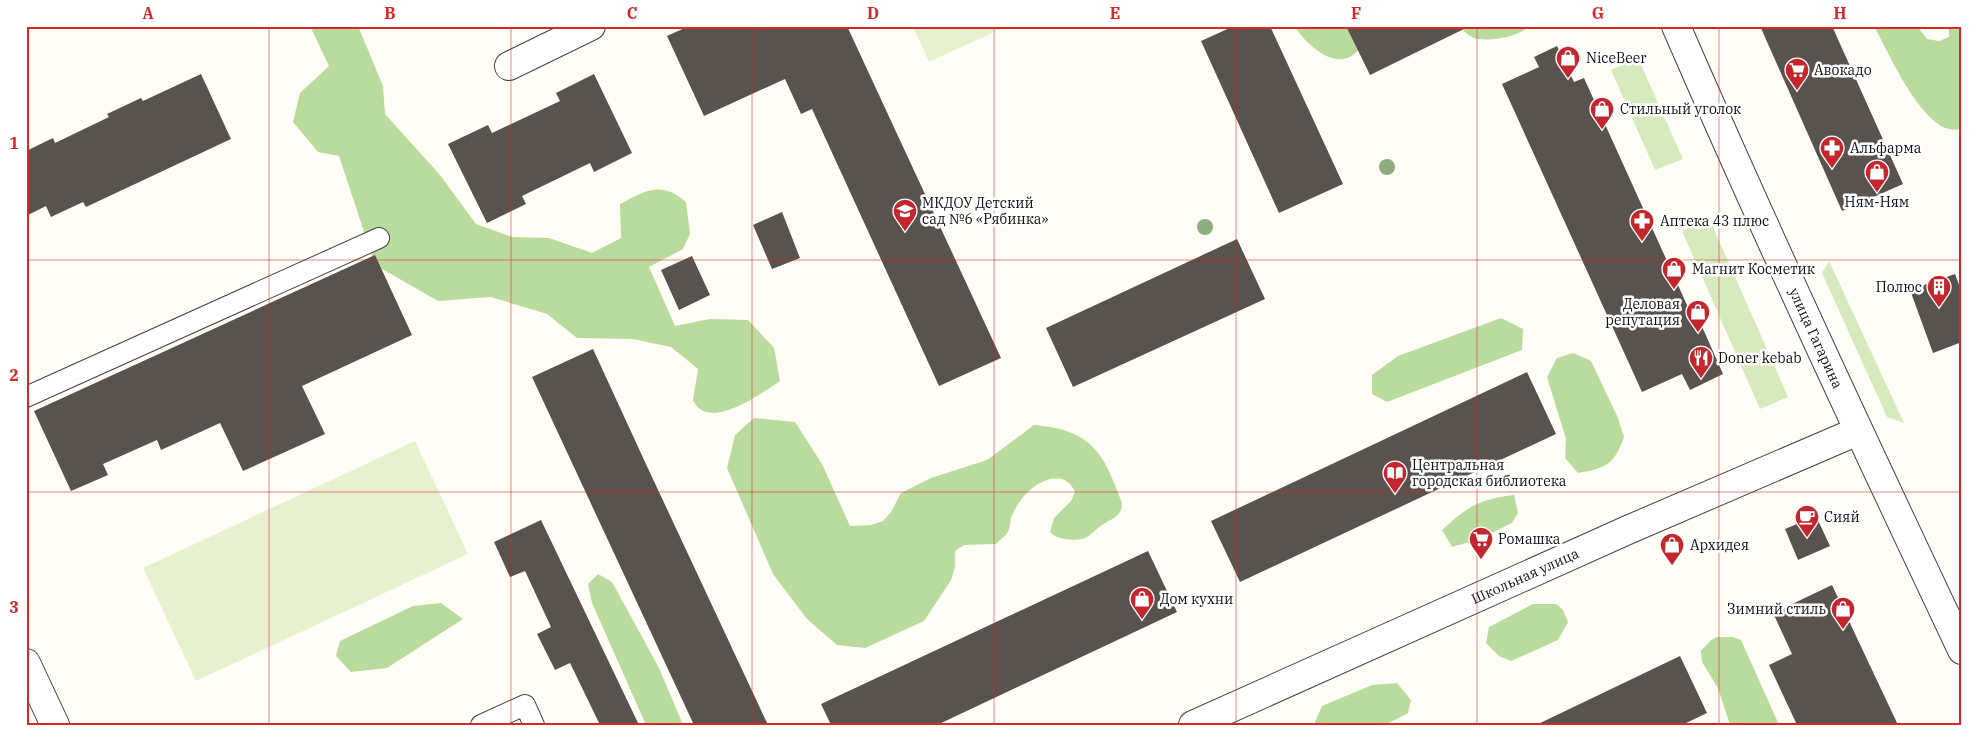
<svg xmlns="http://www.w3.org/2000/svg" width="1988" height="751" font-family="'IBM Plex Serif',serif">
<style>
.green{fill:#d5ebbd}
.forest{fill:#b9dc9c}
.pitch{fill:#e6f2cf}
.building{fill:#5a524d}
.lines{fill:none;stroke-linecap:round;stroke-linejoin:round}
.service-casing{stroke:#444;stroke-width:22}
.minor-casing{stroke:#444;stroke-width:30}
.tertiary-casing{stroke:#444;stroke-width:30}
.service{stroke:#fff;stroke-width:20}
.minor{stroke:#fff;stroke-width:28}
.tertiary{stroke:#fff;stroke-width:28}
.tree{fill:#8dad7f}
.grid{fill:none;stroke:#d62828;stroke-width:1;stroke-opacity:0.55}
.labels{text-anchor:middle;stroke-width:5;stroke-linejoin:round;paint-order:stroke}
.poi-label{font-size:14px;fill:#111;stroke:#fff;text-anchor:start}
.street-label{font-size:14px;fill:#111;stroke:#fff}
.neatline{fill:none;stroke:#d62828;stroke-width:2}
.grid-label{font-size:16px;text-anchor:middle;font-weight:bold;fill:#d62828}
</style>
<rect width="100%" height="100%" fill="#fffdf5"/>
<!-- green -->
<path class="green" d="M1638 58 1683 159 1655 170 1611 70Z
M1709 218 1788 397 1760 409 1682 231Z
M1829 261 1904 423 1887 417 1822 273Z"/>
<!-- forest -->
<path class="forest" d="M310 26H358L383 86 385 114 440 175 476 224 512 237 549 238 592 253 621 238 620 204C645 191 661 180 686 202L690 234 683 249 649 267 675 326 710 319 748 320 774 348 780 381C762 393 707 433 693 400L698 369 671 347 633 339 577 338 547 314 491 297 438 301 375 265 339 156 318 152 293 122 300 93 329 66Z
M1294 26H1374C1368 36 1362 49 1353 55 1332 70 1305 42 1294 26Z
M1459 26H1530C1518 36 1495 41 1479 39 1470 38 1465 32 1459 26Z
M1874 26H1920V30L1927 39 1939 41 1949 37V26H1962V128C1927 143 1888 51 1874 26Z
M1501 318 1523 329 1522 350 1387 402 1372 394V375L1398 356Z
M1573 353 1591 361 1618 418 1624 437C1614 465 1606 468 1578 473L1565 458 1566 439 1547 377 1557 358Z
M754 418 795 422 822 464 850 526 871 525 883 521 891 512 901 493 931 478 987 460 1034 425C1091 430 1103 451 1122 503 1122 517 1112 518 1102 525 1097 528 1092 534 1087 537 1079 542 1055 540 1050 532L1054 518 1071 501 1075 492C1063 465 1033 483 1020 501 1017 506 1013 512 1011 518 1010 523 1010 529 1007 533 1005 537 999 540 996 544L964 545 955 551V567L951 580 924 621 865 648 837 645 807 619 773 574 727 468 735 435Z
M1514 495 1518 513 1512 523 1479 539 1452 547 1442 530C1467 507 1479 499 1514 495Z
M598 574 612 582 659 668 683 725H646L592 603 588 584Z
M441 603 463 619 387 668 351 672 336 656 340 641 413 606Z
M1533 604H1556L1563 610 1568 622 1558 640 1511 661 1499 656 1486 643 1489 627Z
M1717 637H1733L1741 640 1779 725H1730L1718 688 1702 662 1701 651 1711 640Z
M1397 683 1411 700 1408 713 1385 725H1316L1315 722 1322 706 1372 685Z"/>
<!-- pitch -->
<path class="pitch" d="M913 26H1007L929 62Z
M415 441 468 554 196 681 143 568Z"/>
<!-- building -->
<path class="building" d="M689 26H847L1001 358 939 386 812 109 801 114 785 79 704 116 667 36Z
M1234 26H1270L1343 184 1279 213 1201 41Z
M1346 26H1470L1370 75Z
M1760 26H1832L1903 184 1842 211Z
M1557 46 1574 82 1584 78 1692 316 1696 313 1723 374 1690 390 1682 374 1642 392 1502 84 1539 67 1534 57Z
M201 74 231 139 86 207 83 202 51 217 46 206 26 216V151L53 138 55 143 109 117 107 114 141 98 143 101Z
M594 74 632 153 594 172 590 163 522 196 526 204 487 223 448 144 488 125 492 133 560 101 556 93Z
M782 212 800 258 772 269 753 225Z
M1237 239 1265 299 1073 387 1046 328Z
M375 255 412 335 302 386 325 434 243 471 220 423 161 450 157 440 103 464 108 475 71 491 34 411Z
M692 256 710 295 679 310 661 270Z
M1955 274 1962 293V342L1933 353 1910 290Z
M593 349 645 462 768 725H694L532 377Z
M1527 372 1556 434 1240 582 1211 521Z
M1816 516 1830 546 1798 560 1785 529Z
M541 520 639 725H600L570 663 555 670 537 634 551 627 525 571 510 577 494 542Z
M1148 551 1177 612 937 725H831L821 704Z
M1832 585 1898 725H1797L1769 665 1792 654 1773 613Z
M1680 656 1707 713 1682 725H1536Z"/>
<g class="lines">
<defs>
<path id="service" d="M26 397 379 238
M481 725 525 705 534 725"/>
<g id="minor">
<path d="M509 66 591 26"/>
<path d="M26 663 55 725"/>
<path id="s1" d="M1193 725 1630 529 1858 431"/>
</g>
<g id="tertiary">
<path id="s2" d="M1676 26C1767 236 1864 443 1962 650"/>
</g>
</defs>
<!-- service casing -->
<use href="#service" class="service-casing"/>
<!-- minor casing -->
<use href="#minor" class="minor-casing"/>
<!-- tertiary casing -->
<use href="#tertiary" class="tertiary-casing"/>
<!-- service -->
<use href="#service" class="service"/>
<!-- minor -->
<use href="#minor" class="minor"/>
<!-- tertiary -->
<use href="#tertiary" class="tertiary"/>
</g>
<!-- trees -->
<g class="tree">
<circle cx="1387" cy="167" r="8"/>
<circle cx="1205" cy="227" r="8"/>
</g>
<!-- grid -->
<path class="grid" d="M269 26V725M511 26V725M752 26V725M994 26V725M1236 26V725M1477 26V725M1719 26V725M26 260H1962M26 492H1962"/>
<!-- icons -->
<defs>
<symbol id="shop-pin" viewBox="-11 -11 22 30"><path d="M0 17L-7.5 6A9.5 9.5 0 1 1 7.5 6Z" fill="#c4262e" stroke="#fff"/><path d="M-5-2.5h2.3a2.7 3.5 0 0 1 5.4 0H5L5.5 6h-11ZM-1.5-2.5h3a1.5 2.3 0 0 0-3 0Z" fill="#fff"/></symbol>
<symbol id="supermarket-pin" viewBox="-11 -11 22 30"><path d="M0 17L-7.5 6A9.5 9.5 0 1 1 7.5 6Z" fill="#c4262e" stroke="#fff"/><path d="M-6-5.5h2.5l.6 2H6L4.5 2H-2.5L-4.4-4H-6ZM-1.5 3.2a1.3 1.3 0 1 0 .1 0ZM3 3.2a1.3 1.3 0 1 0 .1 0Z" fill="#fff"/></symbol>
<symbol id="pharmacy-pin" viewBox="-11 -11 22 30"><path d="M0 17L-7.5 6A9.5 9.5 0 1 1 7.5 6Z" fill="#c4262e" stroke="#fff"/><path d="M-2-6h4v4h4v4h-4v4h-4v-4h-4v-4h4Z" fill="#fff"/></symbol>
<symbol id="school-pin" viewBox="-11 -11 22 30"><path d="M0 17L-7.5 6A9.5 9.5 0 1 1 7.5 6Z" fill="#c4262e" stroke="#fff"/><path d="M0-5L7-2L0 1L-7-2ZM-4 1L0 2.5L4 1V4Q0 6-4 4Z" fill="#fff"/></symbol>
<symbol id="building-pin" viewBox="-11 -11 22 30"><path d="M0 17L-7.5 6A9.5 9.5 0 1 1 7.5 6Z" fill="#c4262e" stroke="#fff"/><path d="M-4-6H4V6H1V3H-1V6H-4ZM-2.5-4.3h1.7v1.8h-1.7ZM.8-4.3h1.7v1.8H.8ZM-2.5-1h1.7V.8h-1.7ZM.8-1h1.7V.8H.8Z" fill="#fff"/></symbol>
<symbol id="restaurant-pin" viewBox="-11 -11 22 30"><path d="M0 17L-7.5 6A9.5 9.5 0 1 1 7.5 6Z" fill="#c4262e" stroke="#fff"/><path d="M-5-6h1v4h1v-4h1v4h1v-4h1v5L-1.5 .5V6h-2V.5L-5-1ZM5-6V6H3V1.5H1.5Q1.5-4 5-6Z" fill="#fff"/></symbol>
<symbol id="library-pin" viewBox="-11 -11 22 30"><path d="M0 17L-7.5 6A9.5 9.5 0 1 1 7.5 6Z" fill="#c4262e" stroke="#fff"/><path d="M-6-4Q-3-5.5-.7-3.5V5Q-3 3-6 4ZM6-4Q3-5.5 .7-3.5V5Q3 3 6 4Z" fill="#fff"/></symbol>
<symbol id="cafe-pin" viewBox="-11 -11 22 30"><path d="M0 17L-7.5 6A9.5 9.5 0 1 1 7.5 6Z" fill="#c4262e" stroke="#fff"/><path d="M-5.5-4.5H6V0H3Q3 3.5 0 3.5H-2.5Q-5.5 3.5-5.5 0ZM3-3.2v2h1.7v-2ZM-6 4.5H4V6H-6Z" fill="#fff"/></symbol>
</defs>
<g fill-rule="evenodd">
<use href="#shop-pin" x="1554" y="44" width="28" height="38"/>
<use href="#supermarket-pin" x="1783" y="56" width="28" height="38"/>
<use href="#shop-pin" x="1588" y="95" width="28" height="38"/>
<use href="#pharmacy-pin" x="1818" y="134" width="28" height="38"/>
<use href="#shop-pin" x="1863" y="158" width="28" height="38"/>
<use href="#school-pin" x="891" y="197" width="28" height="38"/>
<use href="#pharmacy-pin" x="1628" y="207" width="28" height="38"/>
<use href="#shop-pin" x="1660" y="255" width="28" height="38"/>
<use href="#building-pin" x="1925" y="273" width="28" height="38"/>
<use href="#shop-pin" x="1684" y="298" width="28" height="38"/>
<use href="#restaurant-pin" x="1687" y="344" width="28" height="38"/>
<use href="#library-pin" x="1381" y="459" width="28" height="38"/>
<use href="#cafe-pin" x="1793" y="503" width="28" height="38"/>
<use href="#supermarket-pin" x="1467" y="525" width="28" height="38"/>
<use href="#shop-pin" x="1658" y="531" width="28" height="38"/>
<use href="#shop-pin" x="1128" y="585" width="28" height="38"/>
<use href="#shop-pin" x="1829" y="595" width="28" height="38"/>
</g>
<g class="labels">
<!-- poi labels -->
<g class="poi-label">
<text x="1586" y="63">NiceBeer</text>
<text x="1814" y="75">Авокадо</text>
<text x="1620" y="114">Стильный уголок</text>
<text x="1850" y="153">Альфарма</text>
<text x="1877" y="207" text-anchor="middle">Ням-Ням</text>
<text x="922" y="208">МКДОУ Детский<tspan x="922" dy="16">сад №6 «Рябинка»</tspan></text>
<text x="1660" y="226">Аптека 43 плюс</text>
<text x="1692" y="274">Магнит Косметик</text>
<text x="1922" y="292" text-anchor="end">Полюс</text>
<text x="1680" y="309" text-anchor="end">Деловая<tspan x="1680" dy="16">репутация</tspan></text>
<text x="1718" y="363">Doner kebab</text>
<text x="1412" y="470">Центральная<tspan x="1412" dy="16">городская библиотека</tspan></text>
<text x="1824" y="522">Сияй</text>
<text x="1498" y="544">Ромашка</text>
<text x="1690" y="550">Архидея</text>
<text x="1160" y="604">Дом кухни</text>
<text x="1826" y="614" text-anchor="end">Зимний стиль</text>
</g>
<!-- street labels -->
<g class="street-label">
<text dy="5" stroke="none"><textPath href="#s2" startOffset="342">улица Гагарина</textPath></text>
<text dy="5" stroke="none"><textPath href="#s1" startOffset="364">Школьная улица</textPath></text>
</g>
</g>
<!-- border -->
<rect width="1988" height="751" fill="none" stroke="#ffffff" stroke-width="55"/>
<rect x="28" y="28" width="1932" height="696" class="neatline"/>
<g class="grid-label">
<text x="148" y="19">A</text>
<text x="390" y="19">B</text>
<text x="632" y="19">C</text>
<text x="873" y="19">D</text>
<text x="1115" y="19">E</text>
<text x="1356" y="19">F</text>
<text x="1598" y="19">G</text>
<text x="1840" y="19">H</text>
<text x="14" y="149">1</text>
<text x="14" y="381">2</text>
<text x="14" y="613">3</text>
</g>
</svg>
